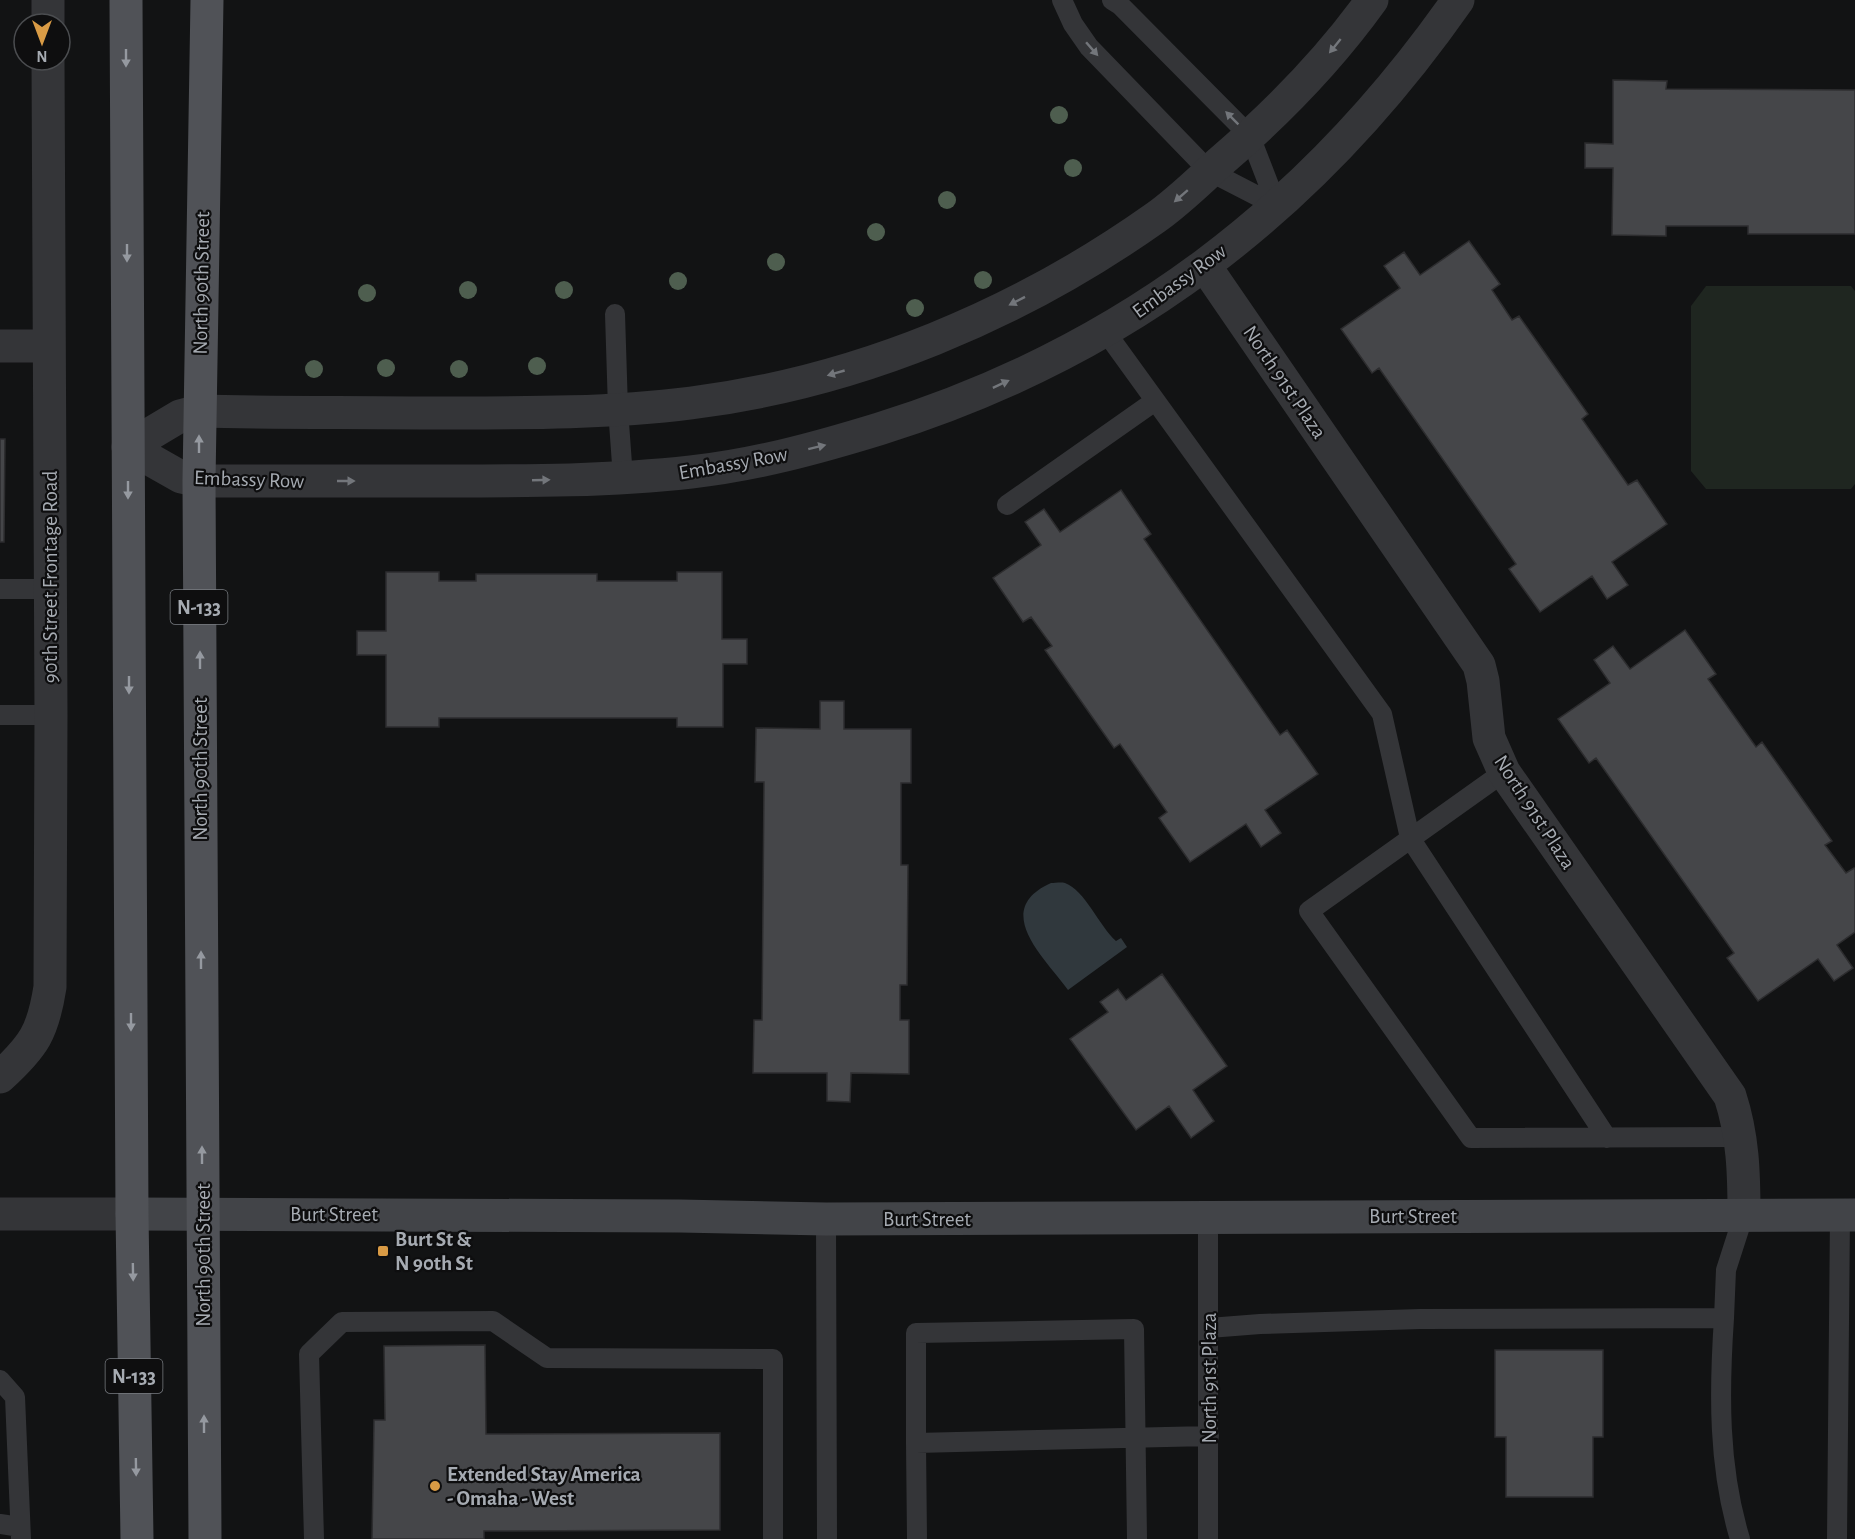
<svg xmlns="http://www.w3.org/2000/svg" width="1855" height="1539" font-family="'Alegreya Sans',sans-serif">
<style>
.green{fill:#1f2620}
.water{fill:#30383d}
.building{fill:#454649;stroke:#2d2d2f;stroke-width:1.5}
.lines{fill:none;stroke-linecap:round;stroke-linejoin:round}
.lane{stroke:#343538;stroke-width:20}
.street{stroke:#343538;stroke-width:33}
.secondary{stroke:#424448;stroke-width:33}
.primary{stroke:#505257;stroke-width:33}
.tree{fill:#4e5e4f}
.oneway{fill:#73767b}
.oneway2{fill:#9599a0}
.poi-dot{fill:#d99b45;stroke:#0e0e0f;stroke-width:2}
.labels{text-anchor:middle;stroke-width:4.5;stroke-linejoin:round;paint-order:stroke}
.shield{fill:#0e0e0f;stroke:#787c81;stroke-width:1.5}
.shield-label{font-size:20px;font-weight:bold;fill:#a6abb2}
.street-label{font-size:21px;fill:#a6abb2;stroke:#0e0e0f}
.poi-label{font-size:21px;font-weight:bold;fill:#a6abb2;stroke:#0e0e0f;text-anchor:start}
</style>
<rect width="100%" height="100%" fill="#121314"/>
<!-- green -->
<path class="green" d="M1706 286H1851L1855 291V484L1851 489H1706L1691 471V306Z"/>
<!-- water -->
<path class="water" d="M1051 883C1055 883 1061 882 1065 883 1085 890 1099 926 1116 941L1121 938 1127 947 1068 990C1044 957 991 910 1051 883Z"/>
<!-- building -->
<path class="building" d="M1613 80 1667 81 1666 89 1855 90V234H1748V226H1666V236L1612 235 1613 168H1585V143L1613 144Z
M1469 241 1500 284 1492 290 1512 320 1519 316 1588 414 1582 419 1628 485 1637 480 1667 524 1612 562 1628 585 1607 599 1592 576 1540 612 1509 569 1516 564 1379 368 1372 373 1341 329 1400 288 1384 266 1404 252 1420 275Z
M0 439H5L4 542H0Z
M1121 490 1151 534 1144 539 1280 735 1287 730 1318 774 1265 810 1281 833 1261 847 1246 824 1190 862 1159 818 1167 812 1120 744 1114 748 1045 650 1052 646 1031 617 1023 622 993 578 1041 545 1025 522 1044 509 1060 532Z
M386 572H439V581H476V574H597V581H677V572H722V639H747V664H723V727H677V718H439V727H386V655H357V631H386Z
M1685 630 1716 674 1708 679 1756 747 1762 742 1832 841 1825 845 1846 873 1854 868 1855 870V932L1837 945 1853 968 1834 981 1818 959 1758 1001 1727 958 1734 953 1596 758 1589 763 1558 719 1610 683 1594 660 1613 646 1630 669Z
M820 701H844V729H911V783H901V865H908L907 985H900V1020H909V1074L851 1073 850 1102 827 1101V1073H753L754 1020H762L764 782H755L756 728 820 729Z
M1162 974 1227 1066 1193 1090 1214 1121 1191 1138 1169 1106 1136 1130 1070 1039 1108 1012 1100 1002 1118 989 1126 1000Z
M485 1345 486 1434 720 1433V1530L484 1531V1539H372L374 1420H385L384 1346Z
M1495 1350H1603V1437H1593V1497H1506V1437H1495Z"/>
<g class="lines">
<!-- lane -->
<path class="lane" d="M1062 0 1073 24 1089 47 1209 171 1277 206
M1112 0 1120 5 1250 136 1277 206
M615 314 618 409 623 478
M1105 331 1382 714 1410 838 1607 1138
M1007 505 1155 401
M0 589H50
M0 715H51
M1504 772 1309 911 1471 1138 1740 1137
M1208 1217V1539
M826 1219 827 1539
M1724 1318C1719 1392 1718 1467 1740 1539
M1209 1328 1260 1324 1420 1319 1724 1318 1726 1270 1744 1214
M0 1380 15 1397 21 1539
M916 1443V1333L1134 1329 1137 1539
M0 1524 20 1527
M314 1539 309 1354 342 1322 493 1321 547 1358 773 1359V1539
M917 1539 916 1443 1209 1436
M1837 1539 1840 1215"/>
<!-- street -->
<path class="street" d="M48 0V24
M1205 266 1479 665 1483 681 1489 738 1504 772 1730 1096C1743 1136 1744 1173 1744 1214
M0 346H48
M128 447 181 477 199 481C282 481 365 481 449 481 529 481 611 481 691 472 755 465 817 448 879 429 1123 353 1312 209 1458 0
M128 447 180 416 199 411C276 413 352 412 429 413 516 413 604 414 691 403 858 382 1018 315 1155 218 1178 202 1199 181 1220 162 1276 114 1329 60 1372 0
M0 1077C34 1046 43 1032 50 987L51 715 48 60
M0 1214H132"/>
<!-- secondary -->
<path class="secondary" d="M132 1214 680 1216 826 1219 1855 1215"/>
<!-- primary -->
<path class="primary" d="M126 0 132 1214 137 1539
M205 1539 199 481 207 0"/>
</g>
<!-- trees -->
<g class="tree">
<circle cx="1059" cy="115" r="9"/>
<circle cx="1073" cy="168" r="9"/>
<circle cx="947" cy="200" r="9"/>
<circle cx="876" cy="232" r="9"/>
<circle cx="776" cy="262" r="9"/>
<circle cx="983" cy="280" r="9"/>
<circle cx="678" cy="281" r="9"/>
<circle cx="468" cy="290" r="9"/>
<circle cx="564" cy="290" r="9"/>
<circle cx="367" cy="293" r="9"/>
<circle cx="915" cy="308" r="9"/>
<circle cx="537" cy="366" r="9"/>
<circle cx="386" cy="368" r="9"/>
<circle cx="314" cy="369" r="9"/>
<circle cx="459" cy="369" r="9"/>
</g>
<!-- one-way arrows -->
<defs><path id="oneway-solid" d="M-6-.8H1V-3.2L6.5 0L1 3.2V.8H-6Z" transform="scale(1.5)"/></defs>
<g class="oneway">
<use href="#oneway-solid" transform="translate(1335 46) rotate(129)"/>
<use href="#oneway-solid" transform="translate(1092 49) rotate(49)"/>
<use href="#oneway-solid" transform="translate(1232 118) rotate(-135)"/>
<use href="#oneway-solid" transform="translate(1181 196) rotate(139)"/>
<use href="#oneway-solid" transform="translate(1017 301) rotate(153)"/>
<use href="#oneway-solid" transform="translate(836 373) rotate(164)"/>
<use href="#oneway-solid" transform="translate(1001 384) rotate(-25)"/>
<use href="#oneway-solid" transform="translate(817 447) rotate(-14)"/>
<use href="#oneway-solid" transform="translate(541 480) rotate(-2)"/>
<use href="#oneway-solid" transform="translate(346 481)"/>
</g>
<g class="oneway2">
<use href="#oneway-solid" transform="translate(126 58) rotate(90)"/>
<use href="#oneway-solid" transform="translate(127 253) rotate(90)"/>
<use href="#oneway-solid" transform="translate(199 444) rotate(-90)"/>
<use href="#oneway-solid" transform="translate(128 490) rotate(90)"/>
<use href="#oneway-solid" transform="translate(200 660) rotate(-90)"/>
<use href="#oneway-solid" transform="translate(129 685) rotate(90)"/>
<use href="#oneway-solid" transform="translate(201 960) rotate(-90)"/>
<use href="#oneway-solid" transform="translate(131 1022) rotate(90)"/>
<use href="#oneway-solid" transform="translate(202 1155) rotate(-90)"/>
<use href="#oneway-solid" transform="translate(133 1272) rotate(89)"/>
<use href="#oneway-solid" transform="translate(204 1424) rotate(-90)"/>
<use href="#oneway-solid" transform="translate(136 1467) rotate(89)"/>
</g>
<!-- markers -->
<g class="poi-dot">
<rect x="377" y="1245" width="12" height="12" rx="3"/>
<circle cx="435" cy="1486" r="6"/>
</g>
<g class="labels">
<!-- shield labels -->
<g class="shield">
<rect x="170.5" y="590" width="57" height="34" rx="4.5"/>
<rect x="105.5" y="1359" width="57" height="34" rx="4.5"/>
</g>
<g class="shield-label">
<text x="199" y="614">N-133</text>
<text x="134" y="1383">N-133</text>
</g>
<!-- street labels -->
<g class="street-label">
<text transform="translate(1179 281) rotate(-36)" y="7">Embassy Row</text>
<text transform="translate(201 283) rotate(-89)" y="7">North 90th Street</text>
<text transform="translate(1285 382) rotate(56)" y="7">North 91st Plaza</text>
<text transform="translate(733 463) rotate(-10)" y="7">Embassy Row</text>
<text transform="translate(249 479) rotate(2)" y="7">Embassy Row</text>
<text transform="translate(50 577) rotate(-90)" y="7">90th Street Frontage Road</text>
<text transform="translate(200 769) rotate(-90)" y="7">North 90th Street</text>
<text transform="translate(1535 812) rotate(57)" y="7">North 91st Plaza</text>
<text x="334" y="1221">Burt Street</text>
<text x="1413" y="1223">Burt Street</text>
<text x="927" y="1226">Burt Street</text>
<text transform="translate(203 1255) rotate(-90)" y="7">North 90th Street</text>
<text transform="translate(1209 1378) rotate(-90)" y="7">North 91st Plaza</text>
</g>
<!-- poi labels -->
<g class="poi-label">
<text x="395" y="1246">Burt St &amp;<tspan x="395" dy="24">N 90th St</tspan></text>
<text x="447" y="1481">Extended Stay America<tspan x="447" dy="24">- Omaha - West</tspan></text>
</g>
</g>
<!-- north arrow -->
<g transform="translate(42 42) rotate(180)"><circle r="28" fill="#0e0e0f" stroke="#4b4d50" stroke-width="1.5"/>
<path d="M0-4.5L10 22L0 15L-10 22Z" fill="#d99b45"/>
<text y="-9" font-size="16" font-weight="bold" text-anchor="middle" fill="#a6abb2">N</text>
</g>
</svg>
